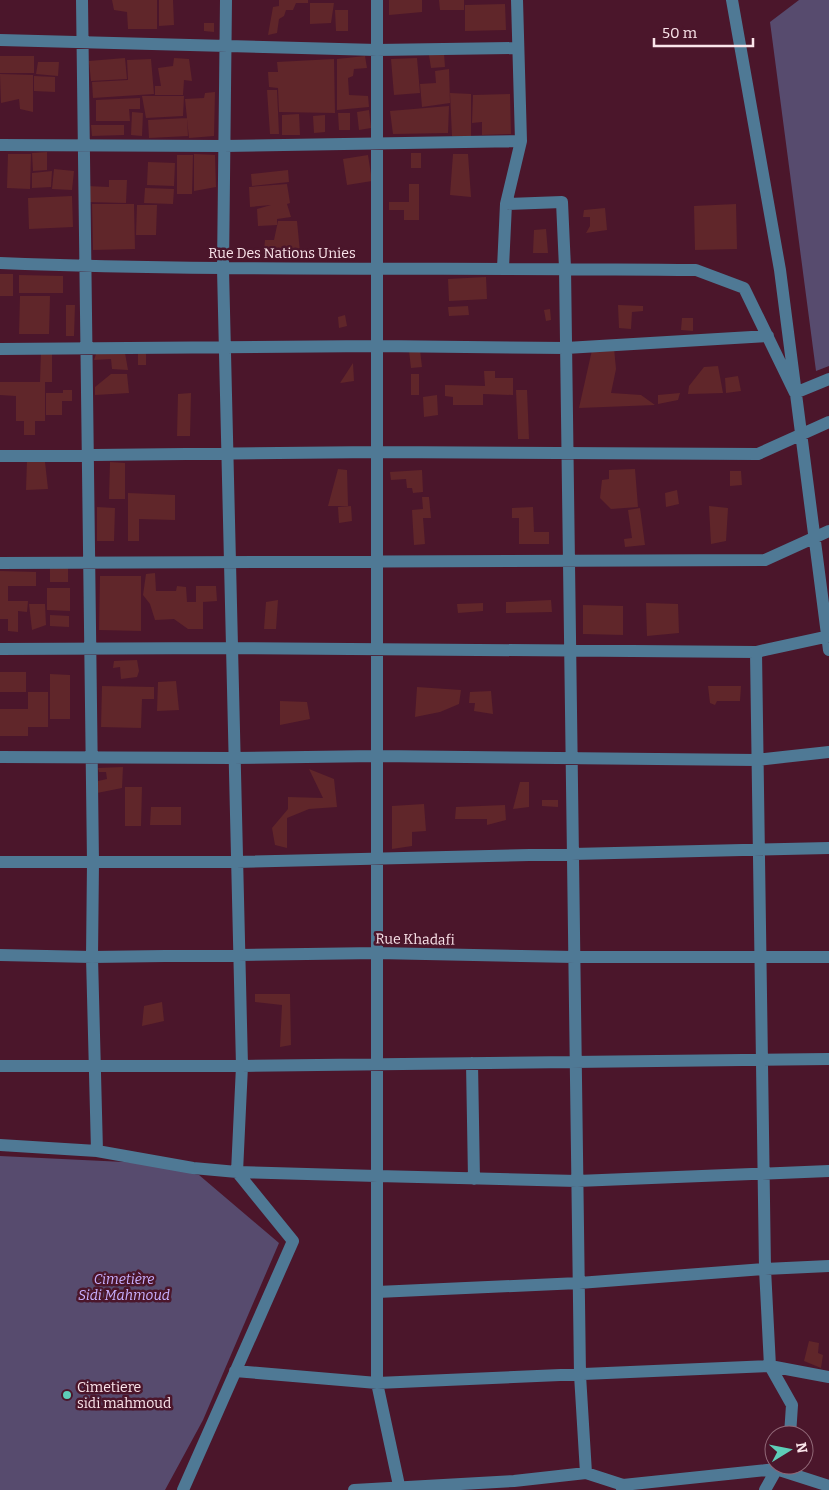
<svg xmlns="http://www.w3.org/2000/svg" width="829" height="1490" font-family="Bitter,serif">
<style>
.green{fill:#574b6e}
.building{fill:#60262a}
.lines{fill:none;stroke-linecap:round;stroke-linejoin:round}
.minor{stroke:#4f7995;stroke-width:12}
.poi-dot{fill:#5eceb8;stroke:#4b162b;stroke-width:2}
.labels{text-anchor:middle;stroke-width:5;stroke-linejoin:round;paint-order:stroke}
.street-label{font-size:14px;fill:#fbe5eb;stroke:#4b162b}
.park-label{font-size:14px;font-style:italic;fill:#c9b0ff;stroke:#4b162b}
.poi-label{font-size:14px;fill:#fbe5eb;stroke:#4b162b;text-anchor:start}
</style>
<rect width="100%" height="100%" fill="#4b162b"/>
<!-- green -->
<path class="green" d="M799 0H829V366L816 371 770 22Z
M0 1156 145 1163 199 1175 279 1243 203 1420 165 1490H0Z"/>
<!-- building -->
<path class="building" d="M112 0H157V29H128L127 12 114 10Z
M159 0H173L174 25 159 26Z
M279 0H308V3H296L293 10H286L284 16 279 19 277 33 268 35 273 7 279 6Z
M389 0H422V12L389 15Z
M439 0H464V10H440Z
M310 3H334L331 23 310 24Z
M505 4 506 30 465 31V5Z
M335 10H348V31H336Z
M204 23H214V32L204 31Z
M444 53 445 67 431 68 429 55Z
M0 56H34V73H0Z
M365 56 367 68 354 69 353 76 348 78 349 95 368 96 369 107 337 110V59Z
M125 58 127 79 91 81 89 61Z
M174 58 189 59 192 81 184 80 183 95H155V86H161L158 68 173 66Z
M417 58 420 93 394 95 391 59Z
M151 59 154 94 93 98 92 82 128 80 127 60Z
M334 59 335 113 279 112 278 88 269 87 268 72H278L277 62Z
M38 62H59L58 76 36 74Z
M449 69 450 103 422 107 420 84 436 83 435 71Z
M0 74 33 75V112L20 109 19 99 1 103Z
M34 76 55 77V92L34 91Z
M267 90H277L279 134H270Z
M215 92 214 136 189 138 185 99 204 98 205 93Z
M450 93 471 94V137L452 136Z
M510 94 511 134 482 135V122L472 123 473 95Z
M142 96H184L183 116 146 118Z
M140 98V109H129L130 121H96V100Z
M449 106 448 133 393 134 390 111Z
M369 110 371 128 359 130 357 112Z
M132 112 143 113 142 136 131 135Z
M338 113H350V130H339Z
M299 114 300 135H282V115Z
M325 115V132L314 133 313 116Z
M187 118 188 136 149 138 148 120Z
M91 125H124V135L92 136Z
M47 152V170L33 171 32 153Z
M411 153H421V168H411Z
M8 154H31L30 189 7 188Z
M194 154 215 155 216 187 194 191Z
M453 154H468L471 197 450 195Z
M177 155H193L192 194H177Z
M368 155 372 181 347 185 343 159Z
M148 162 175 163 174 186 147 185Z
M54 169 74 171 72 190 52 189Z
M288 170 289 182 252 186 251 174Z
M52 171 51 187 32 188V173Z
M109 180H127L126 203 86 202V186L109 187Z
M287 184 290 203 287 204 291 217 277 219V225L258 226 257 209 271 205 250 207 249 187Z
M409 184H419V220H404V210H389V202H409Z
M145 188 174 189 173 204 144 203Z
M72 196 73 227 29 229 28 198Z
M92 204H134L135 249 93 250Z
M736 204 737 249 695 250 694 206Z
M137 205H157L156 235H136Z
M605 208 607 230 586 233 590 226V217H583L584 210Z
M278 221H297L300 252H264L265 240H274Z
M546 229 548 253H533L534 230Z
M0 274H13V296H0Z
M19 275 63 276V293H19Z
M486 277 487 299 449 301 448 279Z
M20 296H50L49 334H19Z
M66 305H75L74 336H66Z
M618 305 643 306V311L632 312 631 329 619 328Z
M468 306 469 315 449 316 448 307Z
M550 309 551 320 546 321 544 310Z
M345 315 347 326 339 328 338 317Z
M682 318H693V331L681 330Z
M614 348 616 369 611 393 641 395 655 405 579 408 592 350Z
M420 350 422 367 411 368 409 351Z
M41 351H52V382H45V421H35V435H24V421H16V396L0 395V382H40Z
M125 353 128 370 112 369 111 359 94 360 96 354Z
M138 353H146V365H138Z
M353 363 354 381 340 383Z
M718 366 723 393 688 394 689 386 704 367Z
M484 371H495V378H513V395L483 394V405H453V397L445 396V385L485 386Z
M111 374H127L129 393 95 395V387Z
M411 374H419V395H411Z
M738 376 741 391 726 393 725 378Z
M63 390H72V401H62V415H46V393H63Z
M516 390H527L529 439H518Z
M191 393 190 436H177L178 394Z
M680 393 678 400 658 404V395Z
M437 395 438 415 424 417 423 397Z
M27 460 45 462 48 489 26 490Z
M110 462 125 463V499H109Z
M338 469 347 470 348 506H328Z
M635 469 638 507 611 509 600 498 602 480 609 479V470Z
M422 470 423 492 413 493 412 488H407L406 479 391 480 390 472Z
M730 471H741L742 485 730 486Z
M677 490 679 504 666 507 665 493Z
M128 493 175 495V520L139 519V541H128Z
M422 497H429L431 518H423L425 544 414 545 412 510 423 509Z
M351 506 352 521 339 523 338 507Z
M709 506 728 508 726 541 711 544Z
M97 507 115 508 114 541H97Z
M533 507 534 532H549V544H519V518H512V508Z
M640 508 645 545 625 547 624 539 632 538 628 510Z
M50 567H68V582H50Z
M0 571 36 572V586H8V601H28L27 612 18 611V632L8 631V619H0Z
M155 573 156 591H176L177 586 186 587 187 602H196V586H216L217 601 203 602V629H188L174 619 155 620 150 604 143 595 146 574Z
M100 576H141V631L99 630Z
M47 588H70V611L47 610Z
M278 600 276 629H264L266 602Z
M551 600 552 612 506 613V602Z
M483 603V611L458 613 457 604Z
M646 603 678 604 679 633 647 636Z
M29 604H45L46 625 32 630Z
M583 605 623 606V635L583 634Z
M50 615 69 616V627L50 626Z
M137 660 139 671 137 677 121 679 120 667 113 668 114 661Z
M0 672H26V692H0Z
M50 674 70 675V719H50Z
M176 681 179 710 157 711 158 682Z
M102 686 154 687V699H142L141 728 101 727Z
M708 686H741L740 701H717L715 705 710 703Z
M417 687 461 690 459 704 440 712 415 717Z
M491 691 493 714 474 711 475 703H469L470 692Z
M28 692H48V727H28V736H0V709H28Z
M280 701 307 702 310 719 280 725Z
M123 767 122 788 97 793 98 781 107 779 106 772H99L98 768Z
M309 769 334 779 337 807 309 809 287 818V848L275 845 272 828 288 809V797L323 798Z
M520 782H529V807L513 809Z
M125 787H142L141 826H125Z
M542 800H558V807L542 806Z
M424 804 426 831 412 832V846L392 849V806Z
M505 805 506 820 487 825V819H455L456 807Z
M151 807H181V825H150Z
M255 994H290L291 1045 280 1047 282 1005 255 1002Z
M162 1002 164 1021 142 1026 144 1006Z
M809 1341 819 1343 818 1353 823 1355 821 1368 804 1361Z"/>
<g class="lines">
<!-- minor -->
<path class="minor" d="M82 0 93 862 92 957 97 1151
M377 0V1383L400 1490
M732 0 780 270 829 650
M0 40 377 50 517 48
M0 145 224 146 521 141
M506 204 562 202 565 268 580 1375 586 1473
M0 263C232 272 464 267 696 270L744 288 795 393 829 379
M503 268 506 204 521 141 517 0
M0 349 377 346 566 348 768 336
M0 456 377 452 758 454 829 422
M0 563 765 560 829 531
M0 649 231 648 756 652 829 636
M756 652 765 1269 770 1366 792 1405 790 1435
M0 757 233 758 377 756 756 760 829 752
M0 862H236L829 848
M0 955 92 957 377 953 574 957H829
M472 1063 474 1179
M0 1066H242L829 1059
M0 1145 97 1151 193 1168 237 1172 377 1176 577 1181 829 1171
M377 1292 579 1283 765 1269 829 1266
M235 1371 377 1383 770 1366 829 1377
M183 1490 293 1241 237 1172 242 1066 223 269 226 0
M354 1490 514 1481 586 1473 623 1485 625 1490
M622 1490 623 1485 776 1469 829 1486
M765 1490 779 1465"/>
</g>
<!-- markers -->
<circle class="poi-dot" cx="67" cy="1395" r="5"/>
<g class="labels">
<!-- street labels -->
<g class="street-label">
<text x="282" y="258">Rue Des Nations Unies</text>
<text transform="translate(415 939) rotate(1)" y="5">Rue Khadafi</text>
</g>
<!-- park labels -->
<g class="park-label">
<text x="124" y="1284">Cimetière<tspan x="124" dy="16">Sidi Mahmoud</tspan></text>
</g>
<!-- poi labels -->
<g class="poi-label">
<text x="77" y="1392">Cimetiere<tspan x="77" dy="16">sidi mahmoud</tspan></text>
</g>
</g>
<!-- north arrow -->
<g transform="translate(789 1450) rotate(80)"><circle r="24" fill="#4b162b" stroke="#916978"/>
<path d="M0-4L9 19L0 12L-9 19Z" fill="#5eceb8"/>
<text y="-8" font-size="14" font-weight="bold" text-anchor="middle" fill="#fbe5eb">N</text>
</g>
<!-- scale -->
<path d="M654 38v8h99v-8" fill="none" stroke="#fbe5eb" stroke-width="2.5"/>
<text x="662" y="38" font-size="15" fill="#fbe5eb" stroke="#4b162b" stroke-width="4" paint-order="stroke">50 m</text>
</svg>
